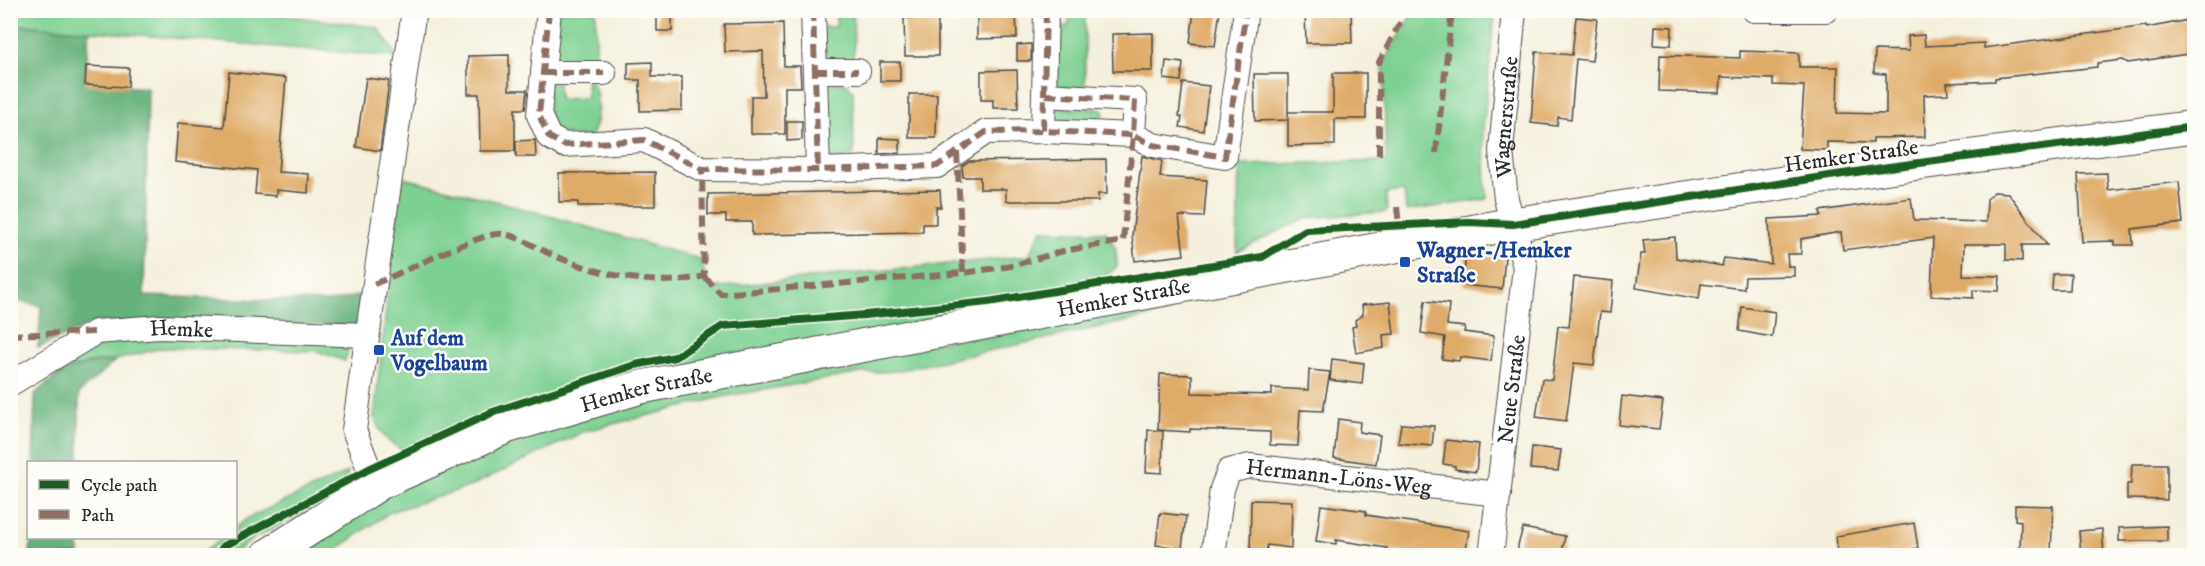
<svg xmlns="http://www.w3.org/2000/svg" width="2205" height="566" font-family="'IM FELL DW Pica',serif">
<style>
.green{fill:#7dd092;stroke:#547e5e;stroke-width:1.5}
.forest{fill:#66b27c;stroke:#486e54;stroke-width:1.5}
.building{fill:#dfab68}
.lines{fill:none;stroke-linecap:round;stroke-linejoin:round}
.minor-casing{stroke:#494946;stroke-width:26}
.secondary-casing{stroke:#494946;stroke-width:35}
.minor{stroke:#fff;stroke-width:24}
.secondary{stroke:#fff;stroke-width:33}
.quiet{stroke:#8d6e63;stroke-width:6;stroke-dasharray:12 6;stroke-linecap:butt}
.cycleway-casing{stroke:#fdfcf7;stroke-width:11}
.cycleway{stroke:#1b5e20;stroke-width:8}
.transit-dot{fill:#1a4fb4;stroke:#fdfcf7;stroke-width:2}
.labels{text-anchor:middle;stroke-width:5;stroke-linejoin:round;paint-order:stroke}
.street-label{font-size:22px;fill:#2b2b2b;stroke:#fdfcf7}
.transit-label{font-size:22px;font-weight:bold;fill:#164399;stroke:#fdfcf7;text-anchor:start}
</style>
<rect width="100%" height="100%" fill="#fdfcf7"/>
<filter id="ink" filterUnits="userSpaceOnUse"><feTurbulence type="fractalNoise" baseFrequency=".0167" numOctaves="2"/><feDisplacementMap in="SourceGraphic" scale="12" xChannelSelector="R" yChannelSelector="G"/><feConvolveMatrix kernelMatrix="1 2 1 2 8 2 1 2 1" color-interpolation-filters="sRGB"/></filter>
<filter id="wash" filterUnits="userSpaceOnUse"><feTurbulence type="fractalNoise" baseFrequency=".008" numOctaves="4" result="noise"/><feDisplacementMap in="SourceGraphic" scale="24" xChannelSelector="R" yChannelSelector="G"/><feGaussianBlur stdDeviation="1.35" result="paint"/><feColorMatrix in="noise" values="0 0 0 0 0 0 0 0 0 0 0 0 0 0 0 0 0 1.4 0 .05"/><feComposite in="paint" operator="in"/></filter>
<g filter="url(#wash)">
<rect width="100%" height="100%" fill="#f5f0dd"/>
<!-- green -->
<path class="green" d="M10 11H250L377 27 395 53V57L11 24Z
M554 11H596V57L592 62H552Z
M836 11H853L854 53 851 61 825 60 819 27H836Z
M1071 11H1085V85L1078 89 1059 87 1054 75 1053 27H1068Z
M1412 11H1495L1483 130 1487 199 1406 211 1404 191 1386 193 1387 212 1305 218 1237 252 1239 165 1386 161 1383 63 1412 16Z
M586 80 593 83C600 100 599 121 590 137 544 137 548 123 549 83L558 82 559 99 587 98Z
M846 83 853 91 854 154 842 159 825 158 822 91 827 84Z
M1059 108 1101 109 1104 114 1099 120H1056L1052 117 1053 111Z
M401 177 511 205 700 259 710 288 1028 256 1042 230 1106 232 1116 249 1117 267 1090 288 413 454C391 447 382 438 374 417Z
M1173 298 1169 312 896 371 861 373 722 397 585 431 471 486 390 512 336 550V555L291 556 388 493 506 439 641 398Z
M159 337 334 343 349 348 345 361 317 351 161 348 116 360 88 363 55 375 103 341Z
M348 472 343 492 256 537 231 555 199 556 221 538H236V527L248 518Z"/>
<!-- forest -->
<path class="forest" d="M10 24 89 31 85 84 148 88 144 296 331 302 360 295 356 325 95 322 38 348 41 306 11 300Z
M116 360 79 393V462H33L35 394C63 367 78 365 116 360Z
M31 538H79V555H30Z"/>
<g id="blocks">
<!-- building -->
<path class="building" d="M657 10H672V31H657Z
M977 10H1016L1017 38 977 39Z
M1194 10H1220L1215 46 1190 43Z
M1305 10H1351L1352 43H1306Z
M1576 17 1597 19 1592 61 1576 59 1571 119 1558 117 1557 126 1531 123 1536 52 1572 55Z
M904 18H938V56H905Z
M2194 19V53L2128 63 2123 60 2097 63V67L1995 78V81L1947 83 1948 94 1924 95 1925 137 1873 138V143L1827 142V150L1800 149 1804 86 1773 85V79L1721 77 1720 93 1659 91 1660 55 1740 58V51L1799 53V67H1838L1837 113 1886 114V74L1874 73 1875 50 1909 51 1908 36 1924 35 1925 46 1984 43V48L2146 26V28Z
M783 23 784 66H800L801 87H785V134H751V96H764L763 51 725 52 724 24Z
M1655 26 1672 27 1671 45 1654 44Z
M1153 33V71H1113L1112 34Z
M1031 44V61H1017V45Z
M509 55V90H527L525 109H515V151H480L479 94H468V56Z
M1166 61 1183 63 1181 81 1164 79Z
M652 62V77H682V110L640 111V80H628V63Z
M880 62H900V81H880Z
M86 66 129 68 128 87 85 85Z
M1017 70 1018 108H993V100H981V71Z
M229 72 286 78 278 172 309 174 308 193 276 190V196L255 194 257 170 175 162 178 123 224 127Z
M1333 73H1366V119H1335V145L1288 146V112H1333Z
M1254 74H1288V120L1255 121Z
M366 78 389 81 380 151 356 147Z
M1183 83 1209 86 1203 131 1180 127 1182 117 1179 116Z
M909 94H937L936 138H909Z
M787 121H802V140L787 141Z
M879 138 900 139V153L879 154Z
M535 140 536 157H516V141Z
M1142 156 1162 161 1160 177 1207 180 1204 217 1179 216 1184 255 1135 261 1132 235Z
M1106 159 1107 194H1098V201H1006V189H980V177H963L962 166 969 161Z
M655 172V206H578V202H559V173Z
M2107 173 2108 190 2179 182 2183 223 2132 229 2133 245H2115V241L2082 242 2078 174Z
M940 190 941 207H936V224H923V232L752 235V222H726V215H708V194Z
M1994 192 2008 193 2047 245H2022V261L2006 260V244H1964L1963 275 2000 276 1999 291 1973 290V298L1931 296 1933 238 1843 250 1841 232 1801 239V254H1787L1788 266 1794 267V276L1745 277 1744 289 1701 284 1699 299 1636 288 1641 254H1645L1643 240 1675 237 1676 258 1722 266 1724 258 1771 264 1769 219 1821 216 1820 211 1911 198 1914 220 1986 222 1987 199Z
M1466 253 1505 257 1502 289 1463 285Z
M2053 274H2071L2070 290H2052Z
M1574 277 1613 281 1610 313 1600 312 1594 365 1574 363 1566 421 1536 417 1542 379 1552 380 1558 326 1569 327Z
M1425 301 1449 304 1447 325 1465 327 1464 332 1494 336 1491 361 1460 357 1459 361 1442 359 1445 337 1421 333Z
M1390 302 1394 334 1383 335 1384 348 1356 353 1352 327 1356 326 1355 320 1363 315 1362 305Z
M1742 307 1775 312 1772 337 1739 331Z
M1332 359 1364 363 1362 384 1330 380Z
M1309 370 1330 372 1323 411 1300 410 1298 446 1270 445V432L1190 429V432L1158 430 1160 374 1192 375V393L1272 395V388L1308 390Z
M1622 396 1663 401 1659 429 1619 425Z
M1338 419 1360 422 1359 432 1380 435 1376 464 1334 458Z
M1401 424 1434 426 1432 446 1398 443Z
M1148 430 1163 431 1162 473 1146 472Z
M1446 440 1479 444 1476 472 1455 469V466L1443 464Z
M1532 447 1561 450 1558 471 1530 469Z
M2132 464H2167V500L2127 499V484H2131Z
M1251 500 1292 501 1291 548 1267 545 1266 555H1250Z
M1321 505 1366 511V515L1469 531 1465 555H1417L1386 551 1387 548 1336 540V544L1316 541Z
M2015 505 2053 506 2051 552 2020 551 2021 521 2015 520Z
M1160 513 1186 516 1182 548 1156 545Z
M1914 523 1918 548 1908 550 1909 555H1838L1836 536Z
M2167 526V541H2119V528Z
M1523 528 1565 536 1562 553 1551 551 1550 555H1518V545Z
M2102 529 2104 555H2081L2079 531Z"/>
</g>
</g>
<g filter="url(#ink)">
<use href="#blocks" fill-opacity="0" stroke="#494946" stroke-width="1.5"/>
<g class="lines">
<defs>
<g id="minor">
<path d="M549 10 539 115 549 137 564 145 644 140 702 169 818 170 937 166 986 132 1043 131 1133 135 1135 100 1044 95 1043 131"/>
<path d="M813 10 818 170"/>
<path d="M1754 10H1826"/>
<path d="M815 71H858"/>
<path d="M543 73H604"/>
<path d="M1044 95 1046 10"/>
<path d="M1133 135 1153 145 1225 157 1246 10"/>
<path id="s1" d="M10 384 96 332 159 327 367 335"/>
<path d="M380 483 369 469 354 430 414 10"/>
<path id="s2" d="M1213 556 1222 489 1229 471 1250 466 1499 494"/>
<path id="s3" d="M1491 556 1525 267 1506 199 1501 151 1514 10"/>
</g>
<g id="secondary">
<path id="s4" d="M267 556 380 483 506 427 641 387 1513 224 1889 167 2194 127"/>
</g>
</defs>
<!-- minor casing -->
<use href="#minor" class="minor-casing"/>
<!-- secondary casing -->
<use href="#secondary" class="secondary-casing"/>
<!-- minor -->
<use href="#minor" class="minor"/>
<!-- secondary -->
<use href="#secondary" class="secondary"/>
<!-- quiet -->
<path class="quiet" d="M549 10 539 115 549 137 564 145 644 140 702 169 818 170 937 166 986 132 1043 131 1133 135 1135 100 1044 95 1043 131
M813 10 818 170
M1754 10H1826
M815 71H858
M543 73H604
M1044 95 1046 10
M957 152 963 273
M1436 153 1452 10
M1379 155V62L1407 10
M1397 207 1399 225
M704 276 721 294 963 273 1011 266 1063 251 1123 241 1133 135 1153 145 1225 157 1246 10
M374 284C399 275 482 231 502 234 521 236 539 250 557 257 602 275 656 288 704 276L702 169
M10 335 96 332"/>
<defs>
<path id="cycleway" d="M216 556 224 546 369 469 493 412 635 365 675 357 723 326 865 315 988 302 1262 257 1306 230 1468 222 1513 224 1889 167 2194 127"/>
</defs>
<!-- cycleway casing -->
<use href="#cycleway" class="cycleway-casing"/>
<!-- cycleway -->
<use href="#cycleway" class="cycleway"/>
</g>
</g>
<!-- markers -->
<g class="transit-dot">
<rect x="1399" y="256" width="12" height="12" rx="3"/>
<rect x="373" y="344" width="12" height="12" rx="3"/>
</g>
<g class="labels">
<!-- street labels -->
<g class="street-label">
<text dy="8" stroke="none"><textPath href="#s3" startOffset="444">Wagnerstraße</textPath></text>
<text transform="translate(1851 155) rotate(-8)" y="8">Hemker Straße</text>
<text dy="8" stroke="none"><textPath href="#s4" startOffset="904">Hemker Straße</textPath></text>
<text dy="8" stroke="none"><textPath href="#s1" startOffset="186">Hemke</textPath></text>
<text dy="8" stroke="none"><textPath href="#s3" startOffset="168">Neue Straße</textPath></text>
<text dy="8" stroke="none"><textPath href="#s4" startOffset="418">Hemker Straße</textPath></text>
<text dy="8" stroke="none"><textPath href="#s2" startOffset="198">Hermann-Löns-Weg</textPath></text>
</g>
<!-- transit labels -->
<g class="transit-label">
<text x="1417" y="257">Wagner-/Hemker<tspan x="1417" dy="25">Straße</tspan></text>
<text x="391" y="345">Auf dem<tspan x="391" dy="25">Vogelbaum</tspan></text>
</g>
</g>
<!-- margin -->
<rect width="2205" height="566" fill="none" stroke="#fdfcf7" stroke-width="36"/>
<!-- legend -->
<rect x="27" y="461" width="210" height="78" fill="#fdfcf7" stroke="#a9a8a5" stroke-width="1.5"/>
<rect x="39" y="480" width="30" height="9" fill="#1b5e20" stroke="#a9a8a5" stroke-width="1.5"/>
<text x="81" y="491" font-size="18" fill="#2b2b2b">Cycle path</text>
<rect x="39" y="510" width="30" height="9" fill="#8d6e63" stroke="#a9a8a5" stroke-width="1.5"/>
<text x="81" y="521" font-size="18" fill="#2b2b2b">Path</text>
</svg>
